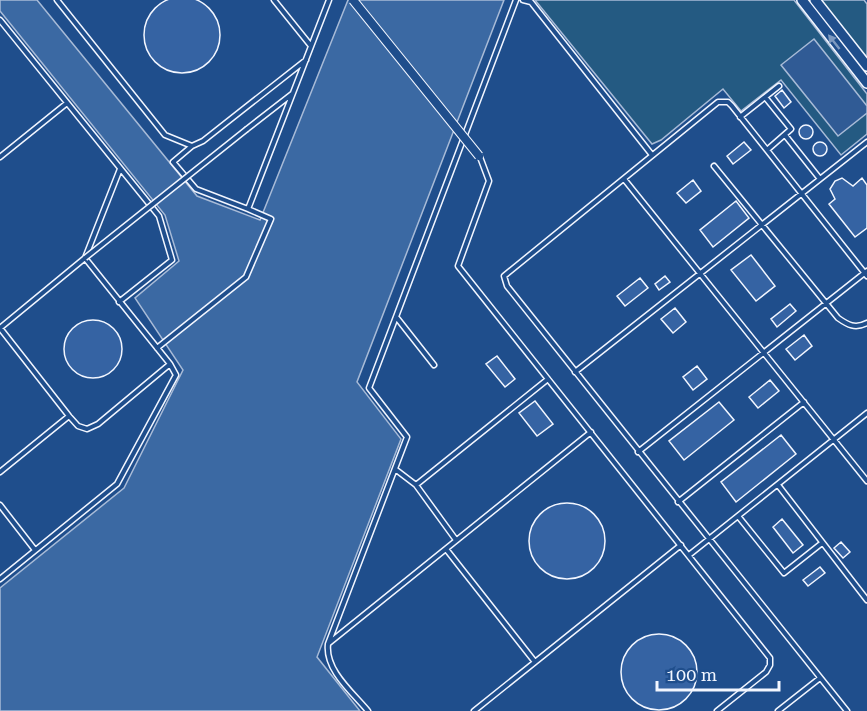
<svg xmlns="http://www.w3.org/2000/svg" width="867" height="711" font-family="'Roboto Serif',serif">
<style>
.green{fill:#245a82;stroke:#a8bbd7;stroke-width:1.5}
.parking{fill:#305b95;stroke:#a8bbd7;stroke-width:1.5}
.water{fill:#3b69a3;stroke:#a8bbd7;stroke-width:1.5}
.building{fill:#3563a3;stroke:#f2f6ff;stroke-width:1.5}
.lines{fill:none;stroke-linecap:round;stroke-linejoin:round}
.service-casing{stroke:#f2f6ff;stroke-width:7}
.tertiary-casing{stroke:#f2f6ff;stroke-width:12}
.service{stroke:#1f4e8c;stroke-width:4}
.tertiary{stroke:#1f4e8c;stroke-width:9}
.service-bridge-casing{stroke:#f2f6ff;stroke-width:7;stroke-linecap:butt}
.minor-bridge-casing{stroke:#f2f6ff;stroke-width:10;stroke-linecap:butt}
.service-bridge{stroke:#1f4e8c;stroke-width:4}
.minor-bridge{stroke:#1f4e8c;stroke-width:8}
.oneway{fill:#7e9ac0}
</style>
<rect width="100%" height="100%" fill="#1f4e8c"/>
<!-- green -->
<path class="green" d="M535 0H794L867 94V134L841 155 781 80 741 111 723 89 661 140 652 144Z
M819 0H864L867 4V60Z"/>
<!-- parking -->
<path class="parking" d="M814 39 867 106V113L838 136 781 65Z"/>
<!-- water -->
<path class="water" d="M0 0H37L197 196 260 220 348 0H504L357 382 401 439 317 657 360 711H0V588L124 488 183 370 135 298 179 261 165 215 0 11Z"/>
<!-- building -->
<path class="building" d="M144 35a38 38 0 1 1 76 0a38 38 0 1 1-76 0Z
M782 90 791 102 784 108 775 96Z
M799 132a7 7 0 1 1 14 0a7 7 0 1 1-14 0Z
M813 149a7 7 0 1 1 14 0a7 7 0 1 1-14 0Z
M744 142 751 150 733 164 727 156Z
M842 178 853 186 862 178 867 185V228L855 237 829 204 835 199 830 189 835 181Z
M693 180 701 191 686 203 677 193Z
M736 201 749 218 713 247 700 230Z
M751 255 775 286 756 301 731 270Z
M665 276 670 282 659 290 655 284Z
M640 278 648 288 625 306 617 296Z
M790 304 796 311 777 327 771 319Z
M675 308 686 322 673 333 661 319Z
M64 349a29 29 0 1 1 58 0a29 29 0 1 1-58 0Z
M804 335 812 346 795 360 786 349Z
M497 356 515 379 505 387 486 364Z
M697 366 707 379 693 390 683 377Z
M770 380 779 391 758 408 749 397Z
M535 401 553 424 537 436 519 413Z
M719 402 734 420 684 460 669 441Z
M781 435 796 454 736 502 721 482Z
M529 541a38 38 0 1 1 76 0a38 38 0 1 1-76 0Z
M782 519 803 545 793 553 773 527Z
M841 542 850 552 843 558 834 548Z
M820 567 825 573 808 586 803 580Z
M621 672a38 38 0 1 1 76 0a38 38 0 1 1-76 0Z"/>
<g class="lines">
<defs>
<path id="service" d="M57 0 165 135 192 146 203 141 306 60
M274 0 311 46
M523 0 531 2 652 155
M0 20 159 216 172 260 119 302
M765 97 791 129 767 150
M740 117 779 86
M247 129 292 94
M785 135 820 179
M192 146 173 162 196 189 248 209 329 0
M0 157 67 103
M480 157 489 181 458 266 770 658V665L766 672 717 711
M714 166 838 318C848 325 855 329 867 323
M624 179 867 481
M397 318 434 365
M0 328 69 416 78 426 87 429 98 424 170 364
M0 328 85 258 120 169
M157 348 246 277 271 219 248 209
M575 372 867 142
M638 452 867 271
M395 469 416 485 456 540
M0 472 69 416
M416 485 548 379
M778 485 867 600
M678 502 804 402
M0 505 35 550
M738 516 784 573 822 543
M446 549 535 662
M689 555 867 413
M0 579 117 484 176 375 170 364 85 258
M329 643 591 432
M368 711C352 692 325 670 328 644L407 437 369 388 516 0
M474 711 681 545
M778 711 820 678
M847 711 507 286 504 276 718 102H728L732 106 867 276"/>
<path id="tertiary" d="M802 0 867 83
M815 0 867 66"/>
</defs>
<!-- service casing -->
<use href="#service" class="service-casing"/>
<!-- tertiary casing -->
<use href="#tertiary" class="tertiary-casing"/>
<!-- service -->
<use href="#service" class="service"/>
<!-- tertiary -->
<use href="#tertiary" class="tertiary"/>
<defs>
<path id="service-bridge" d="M85 258 247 129"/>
<path id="minor-bridge" d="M353 0 479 156"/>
</defs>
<!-- service-bridge casing -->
<use href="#service-bridge" class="service-bridge-casing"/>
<!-- minor-bridge casing -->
<use href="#minor-bridge" class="minor-bridge-casing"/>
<!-- service-bridge -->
<use href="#service-bridge" class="service-bridge"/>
<!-- minor-bridge -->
<use href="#minor-bridge" class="minor-bridge"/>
</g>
<!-- one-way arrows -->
<defs><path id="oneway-solid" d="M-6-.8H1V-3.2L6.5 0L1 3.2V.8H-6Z" transform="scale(1.5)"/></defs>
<use class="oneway" href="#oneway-solid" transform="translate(834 42) rotate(-128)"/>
<!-- scale -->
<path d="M657 681v9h122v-9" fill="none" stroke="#f2f6ff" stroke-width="3"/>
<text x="666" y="681" font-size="18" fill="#f2f6ff" stroke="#1f4e8c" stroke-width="4.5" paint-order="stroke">100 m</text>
</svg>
